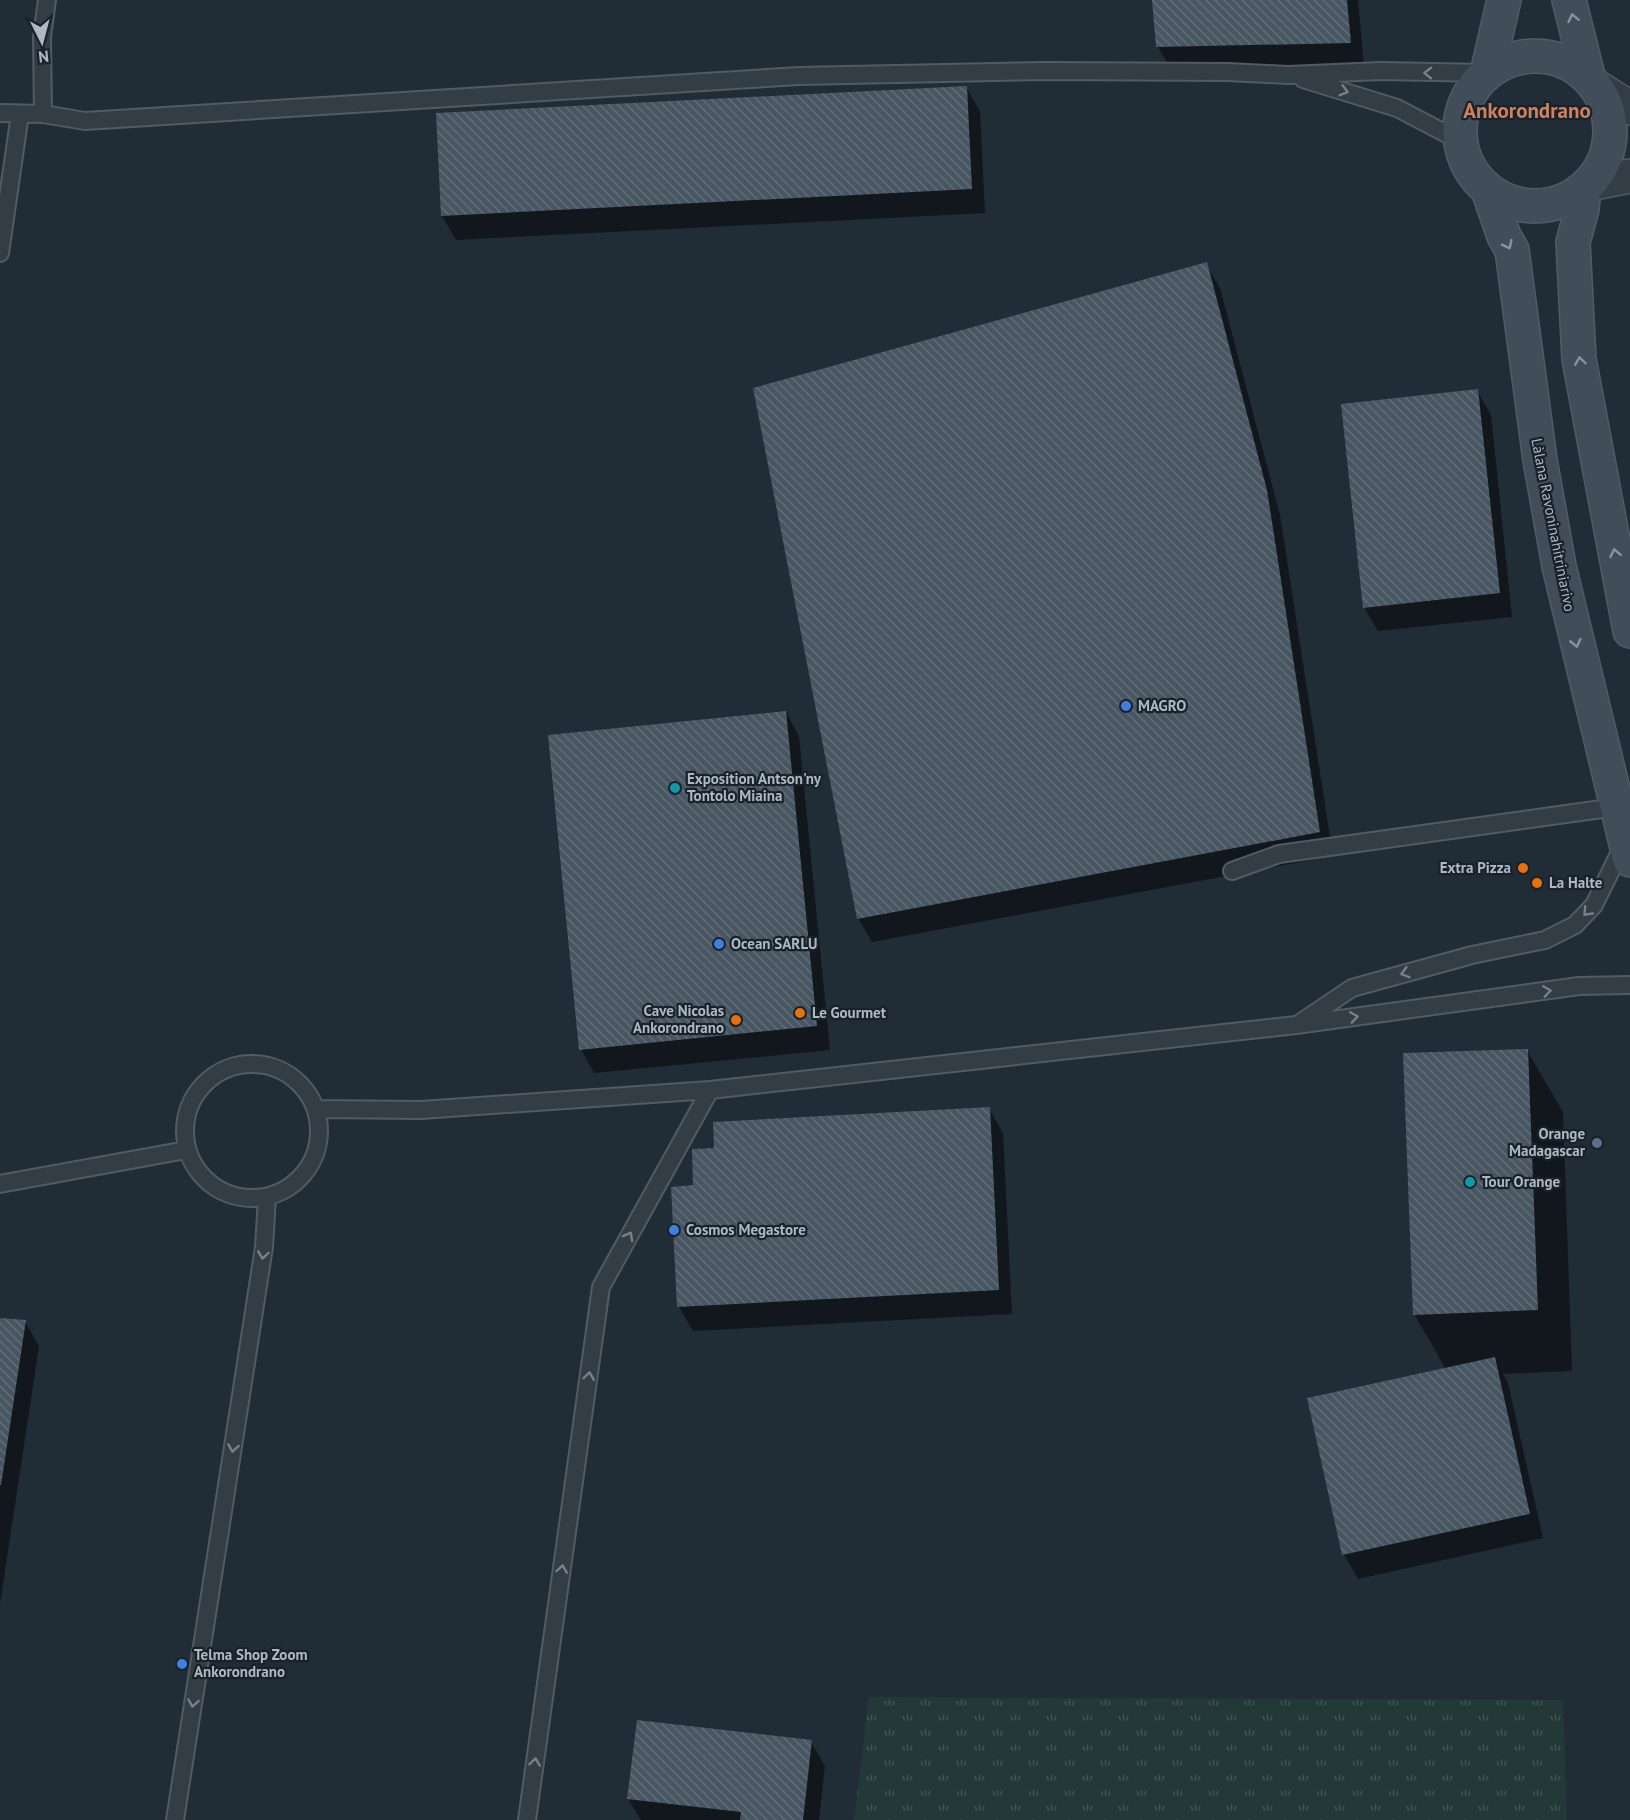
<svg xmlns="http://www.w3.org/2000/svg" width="1630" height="1820" font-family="'PT Sans',sans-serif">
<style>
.park{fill:url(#park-tufts)}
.shadow{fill:#0007}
.building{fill:url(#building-back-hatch)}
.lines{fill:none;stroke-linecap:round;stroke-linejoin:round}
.service-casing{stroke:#515b64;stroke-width:20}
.minor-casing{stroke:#515b64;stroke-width:36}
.secondary-casing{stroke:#515b64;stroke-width:36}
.service{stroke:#333d46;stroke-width:16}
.minor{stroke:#333d46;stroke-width:33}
.secondary{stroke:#414d59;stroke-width:33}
.oneway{stroke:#87939e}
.oneway2{stroke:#76818b}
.shop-dot{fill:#3f7fe0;stroke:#19222b;stroke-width:2}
.culture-dot{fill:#0f9aa8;stroke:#19222b;stroke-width:2}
.food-dot{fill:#e8710a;stroke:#19222b;stroke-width:2}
.service-dot{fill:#5c6f8a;stroke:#19222b;stroke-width:2}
.labels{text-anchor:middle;stroke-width:4.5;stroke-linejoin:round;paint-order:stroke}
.street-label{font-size:15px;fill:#adb8c3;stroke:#19222b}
.poi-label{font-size:15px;font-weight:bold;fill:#adb8c3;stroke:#19222b;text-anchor:start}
.district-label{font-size:21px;font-weight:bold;fill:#d0815c;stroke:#19222b}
</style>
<defs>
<pattern id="park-tufts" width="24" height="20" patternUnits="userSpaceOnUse" patternTransform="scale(1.5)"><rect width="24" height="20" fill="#233938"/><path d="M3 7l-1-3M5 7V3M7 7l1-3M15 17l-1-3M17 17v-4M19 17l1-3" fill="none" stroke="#405453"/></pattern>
<pattern id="building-back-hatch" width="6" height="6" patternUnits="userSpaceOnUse" patternTransform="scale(1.5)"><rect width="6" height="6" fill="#485662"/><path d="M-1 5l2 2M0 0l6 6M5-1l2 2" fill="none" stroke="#606c77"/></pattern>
</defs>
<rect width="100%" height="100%" fill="#202c36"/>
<!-- park -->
<path class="park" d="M869 1697 1563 1700 1567 1820H854Z"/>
<!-- shadow -->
<path class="shadow" d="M1154 0H1358L1364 66 1172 71 1158 47Z
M966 87 980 111 985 213 456 240 442 216Z
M1206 264 1220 288 1280 515 1333 856 872 942 858 918Z
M1477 391 1491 415 1512 617 1378 631 1364 607Z
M786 712 799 736 830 1050 594 1073 581 1049Z
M1527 1050 1563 1112 1572 1371 1503 1374 1508 1383 1543 1538 1358 1579 1344 1555 1309 1399 1446 1369 1414 1314Z
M989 1109 1003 1133 1012 1314 693 1331 679 1307 695 1187Z
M0 1320 25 1322 39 1346 0 1604Z
M811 1742 825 1766 819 1820H641L628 1799Z"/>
<!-- building -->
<path class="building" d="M1152 0H1347L1351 43 1156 47Z
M967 86 972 189 441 216 436 113Z
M1207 262 1267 490 1320 832 857 919 753 388Z
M1478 389 1500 593 1363 608 1341 404Z
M786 711 817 1026 579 1050 548 735Z
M1528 1049 1538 1310 1413 1315 1403 1053Z
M990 1107 999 1290 677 1307 671 1187 693 1185 692 1149 714 1148 713 1122Z
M0 1318 26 1320 1 1485H0Z
M1495 1357 1530 1514 1342 1555 1307 1398Z
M637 1720 812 1740 803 1820H740L741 1812 627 1799Z"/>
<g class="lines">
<defs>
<path id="service" d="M1303 79 1397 108 1460 141
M0 113 43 114 85 121 799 76 1045 71 1228 72 1288 75 1381 71 1487 73
M43 114 42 37 47 0
M0 253 20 114
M1232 871 1279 854 1616 807
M1300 1023 1352 988 1472 955 1545 940 1575 925 1594 905 1623 846
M185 1131a67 67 0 1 1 134 0a67 67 0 1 1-134 0Z
M316 1109 421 1110 710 1090 1296 1025 1579 986 1630 985
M0 1184 186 1150
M175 1820 264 1247 267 1197
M527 1820 601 1287 710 1090"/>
<path id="minor" d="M1595 86 1630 108
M1589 184 1630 176"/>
<path id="secondary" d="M1569 0 1588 76
M1460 131a75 75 0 1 1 150 0a75 75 0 1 1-150 0Z
M1487 73 1504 0
M1584 188 1582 209 1573 242 1579 359 1630 631
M1488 190 1504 236 1512 250 1540 460 1559 566 1630 860"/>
</defs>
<!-- service casing -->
<use href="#service" class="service-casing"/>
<!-- minor casing -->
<use href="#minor" class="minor-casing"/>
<!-- secondary casing -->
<use href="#secondary" class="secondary-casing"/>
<!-- service -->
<use href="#service" class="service"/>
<!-- minor -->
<use href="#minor" class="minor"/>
<!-- secondary -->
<use href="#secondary" class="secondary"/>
</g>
<!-- one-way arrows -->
<defs><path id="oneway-chevron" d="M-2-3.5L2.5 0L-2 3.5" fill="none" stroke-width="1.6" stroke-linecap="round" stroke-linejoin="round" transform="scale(1.5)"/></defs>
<g class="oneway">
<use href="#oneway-chevron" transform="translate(1573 18) rotate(-102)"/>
<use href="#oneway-chevron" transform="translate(1508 245) rotate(64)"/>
<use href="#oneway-chevron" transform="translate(1580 361) rotate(-98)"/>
<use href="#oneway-chevron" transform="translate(1615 553) rotate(-101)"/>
<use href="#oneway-chevron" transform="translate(1576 643) rotate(77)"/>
</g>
<g class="oneway2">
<use href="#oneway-chevron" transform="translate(1428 73) rotate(-179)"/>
<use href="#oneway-chevron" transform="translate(1344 91) rotate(16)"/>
<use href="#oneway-chevron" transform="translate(1587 912) rotate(133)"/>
<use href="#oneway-chevron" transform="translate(1405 973) rotate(164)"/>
<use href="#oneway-chevron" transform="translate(1547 991) rotate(-8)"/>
<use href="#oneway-chevron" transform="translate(1354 1017) rotate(-8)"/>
<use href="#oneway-chevron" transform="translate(629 1236) rotate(-61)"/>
<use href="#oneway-chevron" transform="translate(263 1255) rotate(98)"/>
<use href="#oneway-chevron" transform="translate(589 1376) rotate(-82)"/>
<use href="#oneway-chevron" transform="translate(233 1448) rotate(99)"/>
<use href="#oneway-chevron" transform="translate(562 1569) rotate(-82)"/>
<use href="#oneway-chevron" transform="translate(193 1703) rotate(99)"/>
<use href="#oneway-chevron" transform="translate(535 1762) rotate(-82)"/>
</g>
<!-- markers -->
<g class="shop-dot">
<circle cx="1126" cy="706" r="6"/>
<circle cx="719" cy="944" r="6"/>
<circle cx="674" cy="1230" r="6"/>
<circle cx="182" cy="1664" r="6"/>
</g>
<g class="culture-dot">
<circle cx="675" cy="788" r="6"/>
<circle cx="1470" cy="1182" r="6"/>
</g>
<g class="food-dot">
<circle cx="1523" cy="868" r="6"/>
<circle cx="1537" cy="883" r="6"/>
<circle cx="800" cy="1013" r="6"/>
<circle cx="736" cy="1020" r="6"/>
</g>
<circle class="service-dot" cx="1597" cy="1143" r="6"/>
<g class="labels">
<!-- street labels -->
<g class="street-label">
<text transform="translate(1553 525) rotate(79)" y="5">Làlana Ravoninahitriniarivo</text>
</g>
<!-- poi labels -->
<g class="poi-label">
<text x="1138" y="711">MAGRO</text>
<text x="687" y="784">Exposition Antson'ny<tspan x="687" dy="17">Tontolo Miaina</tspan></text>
<text x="1511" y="873" text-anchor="end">Extra Pizza</text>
<text x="1549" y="888">La Halte</text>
<text x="731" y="949">Ocean SARLU</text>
<text x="724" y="1016" text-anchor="end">Cave Nicolas<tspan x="724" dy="17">Ankorondrano</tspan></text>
<text x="812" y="1018">Le Gourmet</text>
<text x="1585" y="1139" text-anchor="end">Orange<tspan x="1585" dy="17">Madagascar</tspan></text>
<text x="1482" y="1187">Tour Orange</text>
<text x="686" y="1235">Cosmos Megastore</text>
<text x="194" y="1660">Telma Shop Zoom<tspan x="194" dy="17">Ankorondrano</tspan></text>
</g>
<!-- district labels -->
<g class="district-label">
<text x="1527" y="118">Ankorondrano</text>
</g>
</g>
<!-- north arrow -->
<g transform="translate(42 42) rotate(174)" stroke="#19222b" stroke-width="4.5" paint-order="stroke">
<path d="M0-4.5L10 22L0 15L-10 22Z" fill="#adb8c3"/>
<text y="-9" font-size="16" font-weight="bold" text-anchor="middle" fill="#adb8c3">N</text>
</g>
</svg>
